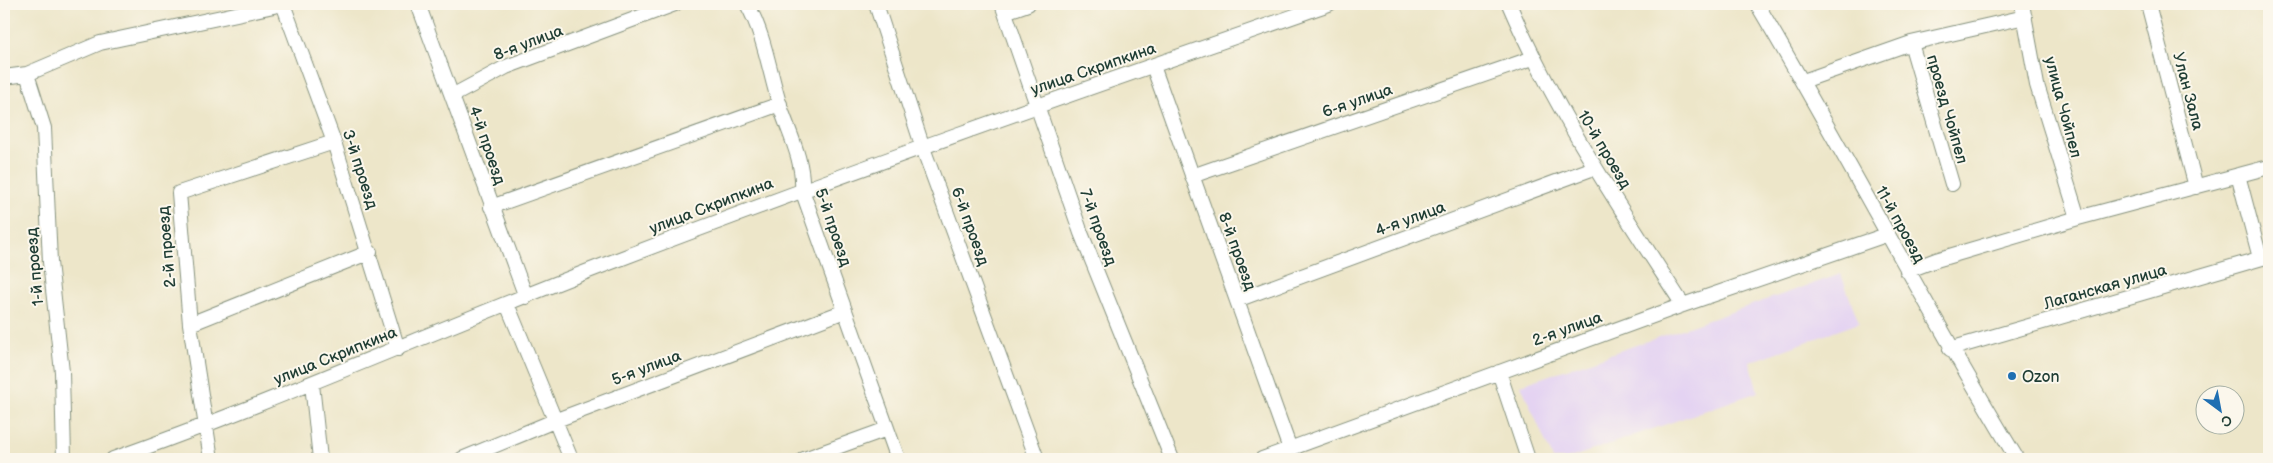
<svg xmlns="http://www.w3.org/2000/svg" width="2273" height="463" font-family="'Balsamiq Sans',sans-serif">
<style>
.built{fill:#e4d3f2}
.lines{fill:none;stroke-linecap:round;stroke-linejoin:round}
.minor-casing{stroke:#86927e;stroke-width:16}
.minor{stroke:#fff;stroke-width:14}
.poi-dot{fill:#1f6fb2;stroke:#fbf7ec;stroke-width:2}
.labels{text-anchor:middle;stroke-width:4;stroke-linejoin:round;paint-order:stroke}
.street-label{font-size:16px;fill:#1f3d34;stroke:#fbf7ec}
.poi-label{font-size:16px;fill:#1f3d34;stroke:#fbf7ec;text-anchor:start}
</style>
<rect width="100%" height="100%" fill="#fbf7ec"/>
<filter id="ink" filterUnits="userSpaceOnUse"><feTurbulence type="fractalNoise" baseFrequency=".02" numOctaves="2"/><feDisplacementMap in="SourceGraphic" scale="10" xChannelSelector="R" yChannelSelector="G"/><feConvolveMatrix kernelMatrix="1 2 1 2 8 2 1 2 1" color-interpolation-filters="sRGB"/></filter>
<filter id="wash" filterUnits="userSpaceOnUse"><feTurbulence type="fractalNoise" baseFrequency=".0096" numOctaves="4" result="noise"/><feDisplacementMap in="SourceGraphic" scale="20" xChannelSelector="R" yChannelSelector="G"/><feGaussianBlur stdDeviation="1.12" result="paint"/><feColorMatrix in="noise" values="0 0 0 0 0 0 0 0 0 0 0 0 0 0 0 0 0 1.4 0 .05"/><feComposite in="paint" operator="in"/></filter>
<g filter="url(#wash)">
<rect width="100%" height="100%" fill="#ede6c9"/>
<!-- built -->
<path class="built" d="M1841 274 1859 323 1750 362 1758 392 1567 459H1553L1521 385Z"/>
</g>
<g filter="url(#ink)">
<g class="lines">
<defs>
<path id="minor" d="M283 4 334 142 398 349
M418 4 526 297
M747 4C765 36 769 71 780 106 789 133 804 161 802 190L898 459
M876 4 923 148 1037 459
M1002 4 1081 233 1172 459
M1509 4C1556 113 1619 206 1683 305
M1757 4C1846 154 1926 309 2017 459
M2022 4 2037 85 2078 218
M2148 4 2196 187
M2269 4V6
M1005 12 1028 4
M1911 43 1952 184
M1153 66 1290 449
M27 74 44 128 50 262 62 372 64 459
M4 77 27 74 100 43 283 4
M1803 81 1911 43 2025 17
M452 96 506 67 675 4
M2238 175 2260 258
M1192 176 1533 58
M491 207 780 104
M1907 271 1936 260 2078 218 2269 167
M1237 300 1594 168
M507 304 571 459
M190 324 370 252
M1950 349 2269 256
M1499 372 1528 459
M312 384 320 459
M113 459C283 399 448 324 617 260 852 170 1091 87 1329 4
M211 459 190 324 179 193 334 142
M462 459 554 421 845 311
M804 459 887 429
M1262 459 1683 305 1886 235"/>
</defs>
<!-- minor casing -->
<use href="#minor" class="minor-casing"/>
<!-- minor -->
<use href="#minor" class="minor"/>
</g>
</g>
<!-- markers -->
<circle class="poi-dot" cx="2012" cy="376" r="5"/>
<g class="labels">
<!-- street labels -->
<g class="street-label">
<text transform="translate(528 42) rotate(-21)" y="6">8-я улица</text>
<text transform="translate(1093 68) rotate(-19)" y="6">улица Скрипкина</text>
<text transform="translate(2189 91) rotate(75)" y="6">Улан Зала</text>
<text transform="translate(1357 100) rotate(-19)" y="6">6-я улица</text>
<text transform="translate(2064 107) rotate(75)" y="6">улица Чойпел</text>
<text transform="translate(1948 109) rotate(74)" y="6">проезд Чойпел</text>
<text transform="translate(488 145) rotate(71)" y="6">4-й проезд</text>
<text transform="translate(1605 149) rotate(59)" y="6">10-й проезд</text>
<text transform="translate(361 169) rotate(72)" y="6">3-й проезд</text>
<text transform="translate(711 205) rotate(-21)" y="6">улица Скрипкина</text>
<text transform="translate(1410 218) rotate(-20)" y="6">4-я улица</text>
<text transform="translate(1901 224) rotate(61)" y="6">11-й проезд</text>
<text transform="translate(971 226) rotate(70)" y="6">6-й проезд</text>
<text transform="translate(834 227) rotate(71)" y="6">5-й проезд</text>
<text transform="translate(1099 227) rotate(70)" y="6">7-й проезд</text>
<text transform="translate(166 247) rotate(-95)" y="6">2-й проезд</text>
<text transform="translate(1238 251) rotate(70)" y="6">8-й проезд</text>
<text transform="translate(34 267) rotate(-95)" y="6">1-й проезд</text>
<text transform="translate(2105 286) rotate(-16)" y="6">Лаганская улица</text>
<text transform="translate(1567 328) rotate(-20)" y="6">2-я улица</text>
<text transform="translate(335 355) rotate(-22)" y="6">улица Скрипкина</text>
<text transform="translate(646 367) rotate(-21)" y="6">5-я улица</text>
</g>
<!-- poi labels -->
<g class="poi-label">
<text x="2022" y="382">Ozon</text>
</g>
</g>
<!-- margin -->
<rect width="2273" height="463" fill="none" stroke="#fbf7ec" stroke-width="20"/>
<!-- north arrow -->
<g transform="translate(2220 410) rotate(148)"><circle r="24" fill="#fbf7ec" stroke="#a3ada2"/>
<path d="M0-4L9 19L0 12L-9 19Z" fill="#1f6fb2"/>
<text y="-8" font-size="14" font-weight="bold" text-anchor="middle" fill="#1f3d34">С</text>
</g>
</svg>
